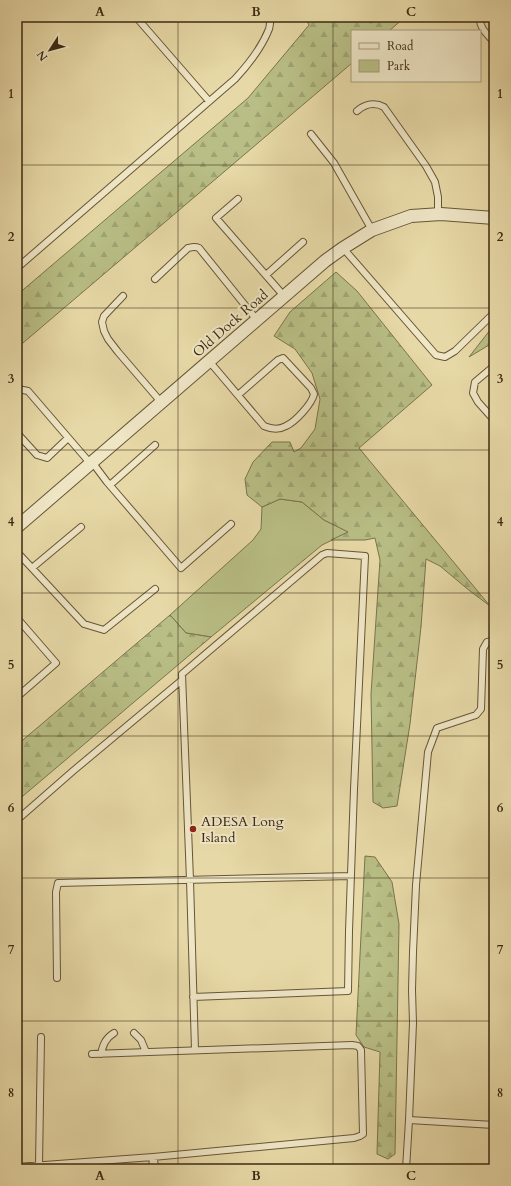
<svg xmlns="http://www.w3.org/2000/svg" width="511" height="1186" font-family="Cardo,serif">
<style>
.green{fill:#b8be85;stroke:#7a744c}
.forest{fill:url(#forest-firs);stroke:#7a744c}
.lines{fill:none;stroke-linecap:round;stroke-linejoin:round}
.lane-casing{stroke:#675637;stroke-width:8}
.street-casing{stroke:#675637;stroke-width:14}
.lane{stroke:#efe6c6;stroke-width:6}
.street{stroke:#efe6c6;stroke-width:12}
.grid{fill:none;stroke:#3c2a12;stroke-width:1;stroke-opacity:0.55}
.poi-dot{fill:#8f2418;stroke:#efe6c6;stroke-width:1.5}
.labels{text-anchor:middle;stroke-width:4;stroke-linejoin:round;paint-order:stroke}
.street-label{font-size:14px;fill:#3c2a12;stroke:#efe6c6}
.poi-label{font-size:14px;fill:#3c2a12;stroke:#efe6c6;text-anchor:start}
.neatline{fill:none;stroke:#3c2a12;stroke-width:1.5}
.grid-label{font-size:13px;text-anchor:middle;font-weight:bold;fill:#3c2a12}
</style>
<defs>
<pattern id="forest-firs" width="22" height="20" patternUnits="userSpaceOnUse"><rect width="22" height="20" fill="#b8be85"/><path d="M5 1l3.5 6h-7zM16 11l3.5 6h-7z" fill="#9fa372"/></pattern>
</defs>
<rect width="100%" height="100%" fill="#e7d9a7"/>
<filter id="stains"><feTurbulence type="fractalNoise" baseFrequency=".005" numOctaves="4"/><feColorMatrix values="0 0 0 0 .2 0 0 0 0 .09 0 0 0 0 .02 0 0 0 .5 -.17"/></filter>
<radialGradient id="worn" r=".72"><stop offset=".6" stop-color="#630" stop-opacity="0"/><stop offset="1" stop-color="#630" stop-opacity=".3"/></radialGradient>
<!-- green -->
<path class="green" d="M280 499 302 502 324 520 349 532 322 545 211 637 186 633 170 615 253 540 261 529 262 507Z"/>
<!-- forest -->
<path class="forest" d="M305 17H360L371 23 380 17H405L389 31H352V63L17 348V295L248 98 309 25Z
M336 272 357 291 432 385 359 448 490 606 470 591 440 566 426 559 421 627 410 724 397 806 383 808 373 802 371 694 380 560 375 538 365 540H331L348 532 324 520 302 502 280 499 262 507 247 495 245 479 253 462 272 442H290L294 452 301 448 315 429 320 399 312 373 295 349 274 336 290 312Z
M494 325V342L469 357Z
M170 615 186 633 211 637 17 801V745Z
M365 856 375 857 392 882 399 924 395 1154 388 1159 377 1154 380 1052 364 1047 356 1035Z"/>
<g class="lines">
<defs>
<path id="lane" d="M136 17 209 101
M480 17C479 28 487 34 494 42
M357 111C365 104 375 102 384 107L426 166 435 182 438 197V214
M311 134 334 163 372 230
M238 199 216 218 284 296
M343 248 436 355 445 357 455 351 494 313
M17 268 235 79C248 65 262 47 269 29 270 26 270 21 271 17
M266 275 303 242
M155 279 188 248C192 247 195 246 199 248L257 320
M123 296 104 316 102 322 104 331 108 339 118 352 161 402
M209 361 264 426C271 429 279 430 286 426 295 422 312 404 314 394L311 388 283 358 278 360 238 395
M494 366 475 382 473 393 478 402 494 420
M17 390 18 389 28 391 90 463
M17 433 37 455 47 458 68 438
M92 462 107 482 181 568 231 524
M110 485 155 445
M17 552 84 624 104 630 155 589
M32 568 81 527
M17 618 56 663 17 697
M17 820 73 771 182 680
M57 978 56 892 58 883 351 876
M193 997 348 991 349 931 354 789 365 556 327 553 322 555 182 674 190 880 195 1050
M134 1033 141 1040 146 1052
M101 1054C103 1044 106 1038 114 1033
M409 1120 494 1125
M39 1165 41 1037
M17 1167 153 1157 354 1138 360 1136 363 1134 361 1050 358 1046 352 1045 92 1054
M152 1169 153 1157 156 1169
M406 1169 409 1120 413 1023 412 990 413 952 416 885 428 752 437 728 476 715 481 709 483 649 487 642 494 641"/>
<path id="street" d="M17 527 325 261 343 248 372 230 411 216 441 214 494 218"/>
</defs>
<!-- lane casing -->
<use href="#lane" class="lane-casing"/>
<!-- street casing -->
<use href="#street" class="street-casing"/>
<!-- lane -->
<use href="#lane" class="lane"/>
<!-- street -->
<use href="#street" class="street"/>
</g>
<!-- grid -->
<path class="grid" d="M178 17V1169M333 17V1169M17 165H494M17 308H494M17 450H494M17 593H494M17 736H494M17 878H494M17 1021H494"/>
<!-- markers -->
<circle class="poi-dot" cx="193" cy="829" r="4"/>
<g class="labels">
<!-- street labels -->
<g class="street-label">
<text transform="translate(230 323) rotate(-41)" y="5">Old Dock Road</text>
</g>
<!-- poi labels -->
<g class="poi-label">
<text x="201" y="826">ADESA Long<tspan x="201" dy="16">Island</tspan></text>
</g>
</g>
<!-- margin -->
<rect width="511" height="1186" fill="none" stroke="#e7d9a7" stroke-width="44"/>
<!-- legend -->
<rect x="351" y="30" width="130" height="52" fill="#efe6c6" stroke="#a79b7e"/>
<rect x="359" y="43" width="20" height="6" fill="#efe6c6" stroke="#a79b7e"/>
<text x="387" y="50" font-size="12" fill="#3c2a12">Road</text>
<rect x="359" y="60" width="20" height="12" fill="#b8be85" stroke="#a79b7e"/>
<text x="387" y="70" font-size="12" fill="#3c2a12">Park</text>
<!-- north arrow -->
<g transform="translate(50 50) rotate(234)" stroke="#efe6c6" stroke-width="3" paint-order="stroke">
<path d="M0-3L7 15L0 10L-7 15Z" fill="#3c2a12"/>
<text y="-6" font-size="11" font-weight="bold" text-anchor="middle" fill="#3c2a12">N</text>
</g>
<rect x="22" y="22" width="467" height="1142" class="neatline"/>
<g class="grid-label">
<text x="100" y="16">A</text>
<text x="256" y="16">B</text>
<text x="411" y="16">C</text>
<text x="11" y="98">1</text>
<text x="500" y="98">1</text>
<text x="11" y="241">2</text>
<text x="500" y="241">2</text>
<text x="11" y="383">3</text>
<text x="500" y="383">3</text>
<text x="11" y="526">4</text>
<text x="500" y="526">4</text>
<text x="11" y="669">5</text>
<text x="500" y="669">5</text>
<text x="11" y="812">6</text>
<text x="500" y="812">6</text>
<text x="11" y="954">7</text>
<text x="500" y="954">7</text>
<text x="11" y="1097">8</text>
<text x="500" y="1097">8</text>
<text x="100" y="1180">A</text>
<text x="256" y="1180">B</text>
<text x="411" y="1180">C</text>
</g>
<rect width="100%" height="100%" filter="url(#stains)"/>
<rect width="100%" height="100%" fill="url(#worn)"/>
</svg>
